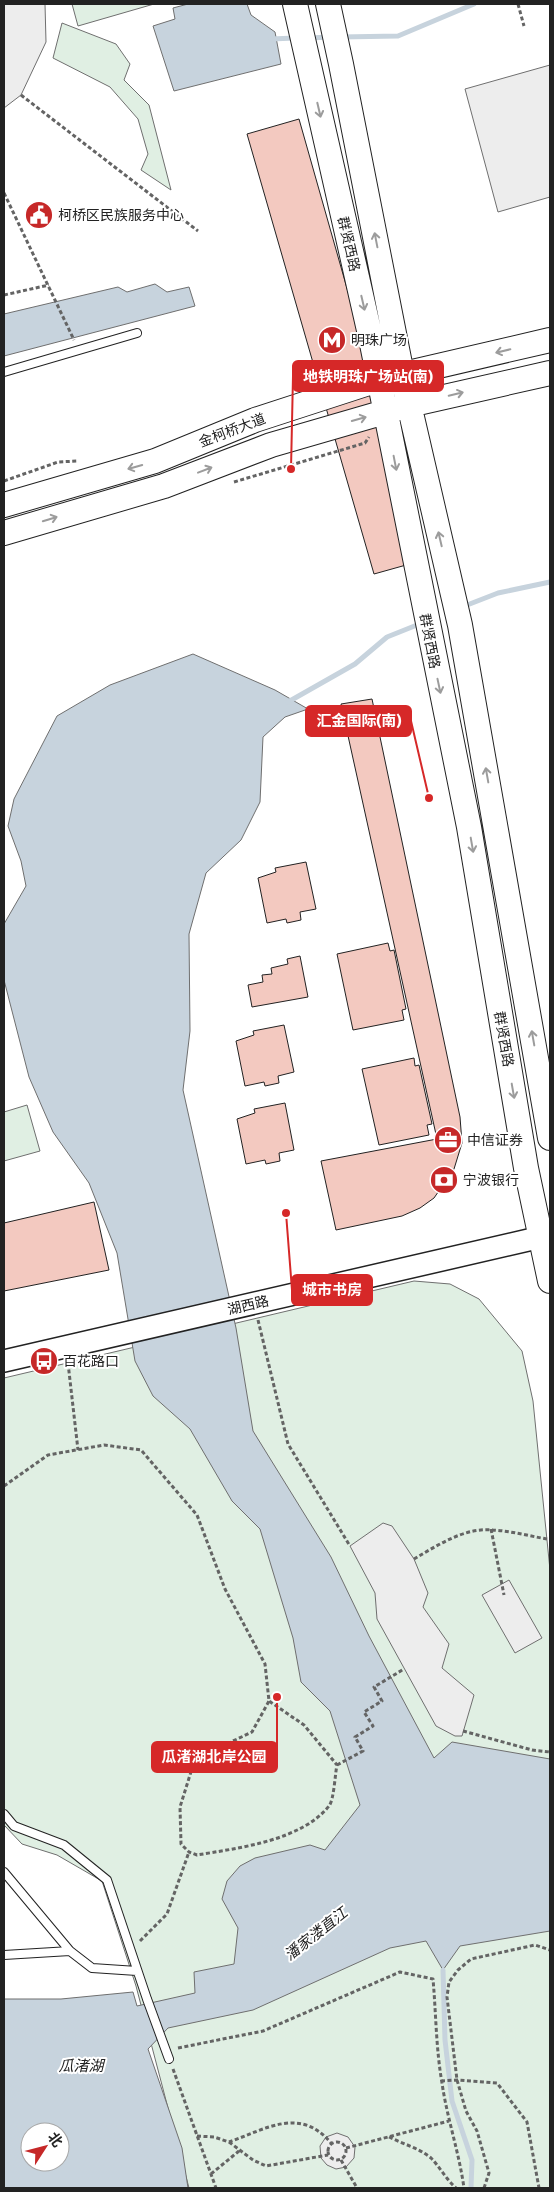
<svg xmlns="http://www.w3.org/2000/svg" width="554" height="2192" font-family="'Fira Sans','Noto Sans SC',sans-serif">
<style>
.green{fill:#e0efe3;stroke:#6f6f6f}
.parking{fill:#ededed;stroke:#6f6f6f}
.water{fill:#c7d3dd;stroke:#6f6f6f;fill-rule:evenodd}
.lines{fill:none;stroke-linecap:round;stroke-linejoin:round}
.stream{stroke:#c7d3dd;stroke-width:5}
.building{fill:#f3c9c0;stroke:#222}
.lane-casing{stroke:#222;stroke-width:10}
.secondary-casing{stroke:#222;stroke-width:24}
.primary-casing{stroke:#222;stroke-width:26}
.path{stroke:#646464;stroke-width:3;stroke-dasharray:4 2.5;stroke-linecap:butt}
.lane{stroke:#fff;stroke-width:8}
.secondary{stroke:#fff;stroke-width:21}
.primary{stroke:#fff;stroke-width:24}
.oneway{stroke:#9c9c9c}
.labels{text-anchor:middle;stroke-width:4;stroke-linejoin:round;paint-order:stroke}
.poi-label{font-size:14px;fill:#222;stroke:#fff;text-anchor:start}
.street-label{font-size:14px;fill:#222;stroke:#fff}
.water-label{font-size:15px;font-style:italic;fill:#222;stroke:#fff}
.leader{fill:none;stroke:#d62828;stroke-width:2}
.callout-dot{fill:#d62828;stroke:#fff;stroke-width:2}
.callout{fill:#d62828;stroke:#d62828;stroke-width:2}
.callout-label{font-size:15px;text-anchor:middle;font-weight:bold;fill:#fff}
</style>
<rect width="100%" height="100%" fill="#fff"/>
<!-- green -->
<path class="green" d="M72 4H154L78 26Z
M62 23 116 44 130 64 124 80 149 105 171 190 141 170 148 154 138 119 110 87 53 58Z
M27 1105 40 1151 4 1161V1112Z
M414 1281 450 1284 479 1299 522 1351 533 1401 550 1570V2188H189L136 1986 102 1881 57 1855 22 1844 4 1825V1378Z"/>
<!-- parking -->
<path class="parking" d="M4 4H45L46 42 21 95 4 108Z
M550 65V197L498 212 465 89Z
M383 1523 392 1526 414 1559 428 1593 423 1607 449 1644 442 1668 474 1695 462 1736H455L436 1726 377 1619 375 1593 350 1546Z
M509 1580 542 1638 515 1653 482 1595Z
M337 2133 348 2137 355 2147 354 2158 346 2167 336 2169 327 2165 321 2158 320 2146 326 2137Z"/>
<!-- water -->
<path class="water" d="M188 4H247L251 15 275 32 281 64 174 91 153 26 175 19 173 8Z
M155 284 167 292 189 287 195 306 4 356V314L118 287 127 292Z
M193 654 275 690 308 709 285 717 263 737 260 802 241 840 206 873 189 934 190 1031 183 1090 236 1328 253 1431 331 1557 369 1636 434 1758 452 1742 550 1759V1931L460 1946 443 1970 426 1941 390 1948 253 2010 168 2028 148 2049 182 2148 188 2188H4V1999H61L133 1992 137 2006 195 1993 194 1972 234 1964 238 1928 222 1899 227 1881 240 1866 255 1858 310 1845 325 1850 360 1805 330 1711 301 1682 293 1638 260 1529 232 1501 190 1429 153 1396 135 1361 117 1253 89 1183 53 1132 29 1077 4 980V924L26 886 21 861 8 826 14 799 57 716 110 685ZM30 2132H60V2162H30Z"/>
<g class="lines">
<!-- stream -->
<path class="stream" d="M341 37 398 36 474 4
M309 38 330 37
M271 39 295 38
M462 607 498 593 550 582
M288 702 355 664 387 637 422 623
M443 1970 445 2040 452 2101 472 2160 471 2188"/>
</g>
<!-- building -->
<path class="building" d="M299 119 424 560 374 574 247 134Z
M372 699 460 1117 462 1143 454 1169 434 1198 420 1208 402 1216 336 1230 321 1161 437 1139 341 704Z
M306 862 316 909 300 912 301 920 287 923 286 919 267 923 258 878 276 872 275 868Z
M388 943 390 951 394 950 406 1009 402 1010 404 1020 353 1030 337 954Z
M300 956 308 997 252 1007 248 985 263 982 262 975 272 974 271 968 288 964 287 959Z
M284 1025 294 1072 278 1076 279 1083 265 1086 264 1082 245 1086 236 1041 254 1035 253 1031Z
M414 1058 415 1066 419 1065 432 1124 427 1125 429 1135 379 1145 362 1069Z
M285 1103 294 1150 279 1153 280 1161 266 1164 265 1160 246 1164 237 1119 255 1113 254 1109Z
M94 1202 109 1270 4 1291V1223Z"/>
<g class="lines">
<defs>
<path id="lane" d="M4 372 137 333
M4 1814 14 1826 64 1845 107 1880 147 1999 169 2059
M4 1872 70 1951 92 1968 137 1971
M4 1955 70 1951"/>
<path id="secondary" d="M4 1361 550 1235"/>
<path id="primary" d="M295 4 371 339 469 827 526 1168 550 1281
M328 4 341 64 402 374 460 625 550 1138
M4 505 155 461 255 420 378 380 550 340
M4 533 164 486 271 445 409 405 550 373"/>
</defs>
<!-- lane casing -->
<use href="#lane" class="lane-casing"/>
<!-- secondary casing -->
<use href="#secondary" class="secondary-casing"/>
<!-- primary casing -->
<use href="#primary" class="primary-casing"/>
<!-- path -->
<path class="path" d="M518 4 524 26
M21 95 198 231
M4 193 74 340
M4 295 49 285
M4 481 58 462 78 461
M234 482 365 443 369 437
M258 1320 288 1444 350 1546
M68 1363 78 1450
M4 1486 48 1455 104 1445 141 1450 197 1515 225 1589 265 1664 269 1701 252 1732 195 1759 180 1807 181 1844 189 1852 197 1855C238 1848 301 1841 329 1806 334 1800 335 1774 337 1765L304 1725 269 1701
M491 1529 504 1595
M414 1559C438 1545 465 1527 493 1530 511 1531 529 1536 547 1539
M463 1731 532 1750 550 1752
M337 1765 363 1751 355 1737 373 1726 364 1712 382 1701 374 1687 404 1669
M140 1941 167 1914 189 1852
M178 2048 263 2031 400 1972 433 1979C436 2013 436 2049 442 2083 447 2118 459 2152 464 2188
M173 2069 216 2188
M441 2081 457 2080 497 2083 527 2122 539 2188
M197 2136 214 2137 229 2142C266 2129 300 2106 331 2143
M389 2137C403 2144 419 2148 431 2158 439 2166 446 2179 456 2188
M328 2151a9 9 0 1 1 18 0a9 9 0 1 1-18 0Z
M229 2142 253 2160 266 2166 328 2155
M346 2148 449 2121
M341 2160 357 2188
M211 2174 239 2151
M484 2188 489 2173 477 2131 466 2111 457 2080 447 1997 449 1982 458 1970 471 1959 535 1945 550 1950"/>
<!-- lane -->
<use href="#lane" class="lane"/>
<!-- secondary -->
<use href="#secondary" class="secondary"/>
<!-- primary -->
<use href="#primary" class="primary"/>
</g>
<!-- one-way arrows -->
<defs><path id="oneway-shaft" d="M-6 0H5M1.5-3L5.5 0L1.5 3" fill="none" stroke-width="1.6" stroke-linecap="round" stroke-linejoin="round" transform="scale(1.25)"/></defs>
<g class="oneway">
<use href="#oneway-shaft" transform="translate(319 110) rotate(77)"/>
<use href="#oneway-shaft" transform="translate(376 240) rotate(-101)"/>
<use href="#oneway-shaft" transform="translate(363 303) rotate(77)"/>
<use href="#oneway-shaft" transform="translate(503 351) rotate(167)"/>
<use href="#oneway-shaft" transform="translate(456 394) rotate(-13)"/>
<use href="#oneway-shaft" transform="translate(359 419) rotate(-16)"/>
<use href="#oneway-shaft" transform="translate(395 463) rotate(79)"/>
<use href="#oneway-shaft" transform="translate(135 467) rotate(164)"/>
<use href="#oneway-shaft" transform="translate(205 470) rotate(-21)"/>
<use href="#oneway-shaft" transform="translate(50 519) rotate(-17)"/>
<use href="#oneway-shaft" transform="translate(440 539) rotate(-103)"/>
<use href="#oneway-shaft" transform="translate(439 686) rotate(78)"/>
<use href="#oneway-shaft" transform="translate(487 775) rotate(-100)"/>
<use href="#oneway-shaft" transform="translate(472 845) rotate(80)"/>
<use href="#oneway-shaft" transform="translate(533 1038) rotate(-100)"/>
<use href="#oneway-shaft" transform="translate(513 1091) rotate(80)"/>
</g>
<!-- icons -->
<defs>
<symbol id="civic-disc" viewBox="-11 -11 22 22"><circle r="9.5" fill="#c62828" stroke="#fff"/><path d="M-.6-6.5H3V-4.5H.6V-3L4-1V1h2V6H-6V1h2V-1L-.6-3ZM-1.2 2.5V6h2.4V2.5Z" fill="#fff"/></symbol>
<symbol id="metro-disc" viewBox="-11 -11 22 22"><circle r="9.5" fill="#c62828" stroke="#fff"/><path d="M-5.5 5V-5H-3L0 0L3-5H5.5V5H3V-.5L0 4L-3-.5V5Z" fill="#fff"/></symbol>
<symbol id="office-disc" viewBox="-11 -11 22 22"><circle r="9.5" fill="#c62828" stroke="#fff"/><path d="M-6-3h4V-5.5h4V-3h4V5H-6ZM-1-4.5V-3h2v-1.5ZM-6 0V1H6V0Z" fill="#fff"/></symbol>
<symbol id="bank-disc" viewBox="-11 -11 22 22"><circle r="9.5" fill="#c62828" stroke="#fff"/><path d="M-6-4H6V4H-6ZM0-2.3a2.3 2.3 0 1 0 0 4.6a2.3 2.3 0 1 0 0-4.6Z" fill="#fff"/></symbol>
<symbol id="bus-disc" viewBox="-11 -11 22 22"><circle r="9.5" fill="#c62828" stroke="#fff"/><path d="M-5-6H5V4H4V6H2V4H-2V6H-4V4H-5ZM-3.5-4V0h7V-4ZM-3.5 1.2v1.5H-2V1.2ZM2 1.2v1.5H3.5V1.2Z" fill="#fff"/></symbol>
</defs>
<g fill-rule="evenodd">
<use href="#civic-disc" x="23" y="199" width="32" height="32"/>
<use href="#metro-disc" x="316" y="324" width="32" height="32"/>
<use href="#office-disc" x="432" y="1124" width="32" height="32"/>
<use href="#bank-disc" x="428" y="1164" width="32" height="32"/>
<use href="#bus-disc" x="28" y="1345" width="32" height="32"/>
</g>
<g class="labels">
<!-- poi labels -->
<g class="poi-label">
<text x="58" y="220">柯桥区民族服务中心</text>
<text x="351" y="345">明珠广场</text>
<text x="467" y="1145">中信证券</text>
<text x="463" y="1185">宁波银行</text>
<text x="63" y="1366">百花路口</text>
</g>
<!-- street labels -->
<g class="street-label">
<text transform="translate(349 244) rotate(77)" y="5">群贤西路</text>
<text transform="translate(232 430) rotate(-21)" y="5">金柯桥大道</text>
<text transform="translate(430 641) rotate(79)" y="5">群贤西路</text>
<text transform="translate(504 1039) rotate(80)" y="5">群贤西路</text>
<text transform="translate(248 1305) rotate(-13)" y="5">湖西路</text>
</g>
<!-- water labels -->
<g class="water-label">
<text transform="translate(316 1934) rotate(-38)" y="5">潘家溇直江</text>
<text x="81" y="2071">瓜渚湖</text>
</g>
</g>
<!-- callouts -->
<path class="leader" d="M291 469L293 376M429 798L411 721M286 1213L292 1290M277 1697L277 1757"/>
<g class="callout-dot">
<circle cx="291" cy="469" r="5"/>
<circle cx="429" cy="798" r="5"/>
<circle cx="286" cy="1213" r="5"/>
<circle cx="277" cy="1697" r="5"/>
</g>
<g class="callout">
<rect x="293" y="361" width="150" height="30" rx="5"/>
<rect x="306" y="706" width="105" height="30" rx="5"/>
<rect x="292" y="1275" width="80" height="30" rx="5"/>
<rect x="152" y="1742" width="125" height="30" rx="5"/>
</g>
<g class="callout-label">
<text x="368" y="382">地铁明珠广场站(南)</text>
<text x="359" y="726">汇金国际(南)</text>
<text x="332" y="1295">城市书房</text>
<text x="214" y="1762">瓜渚湖北岸公园</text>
</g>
<!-- border -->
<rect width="554" height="2192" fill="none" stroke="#222222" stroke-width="10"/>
<!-- north arrow -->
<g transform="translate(45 2147) rotate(54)"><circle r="24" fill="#ffffff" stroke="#a7a7a7"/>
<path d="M0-4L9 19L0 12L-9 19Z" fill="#c62828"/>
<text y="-8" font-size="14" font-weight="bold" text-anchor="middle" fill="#222222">北</text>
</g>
</svg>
